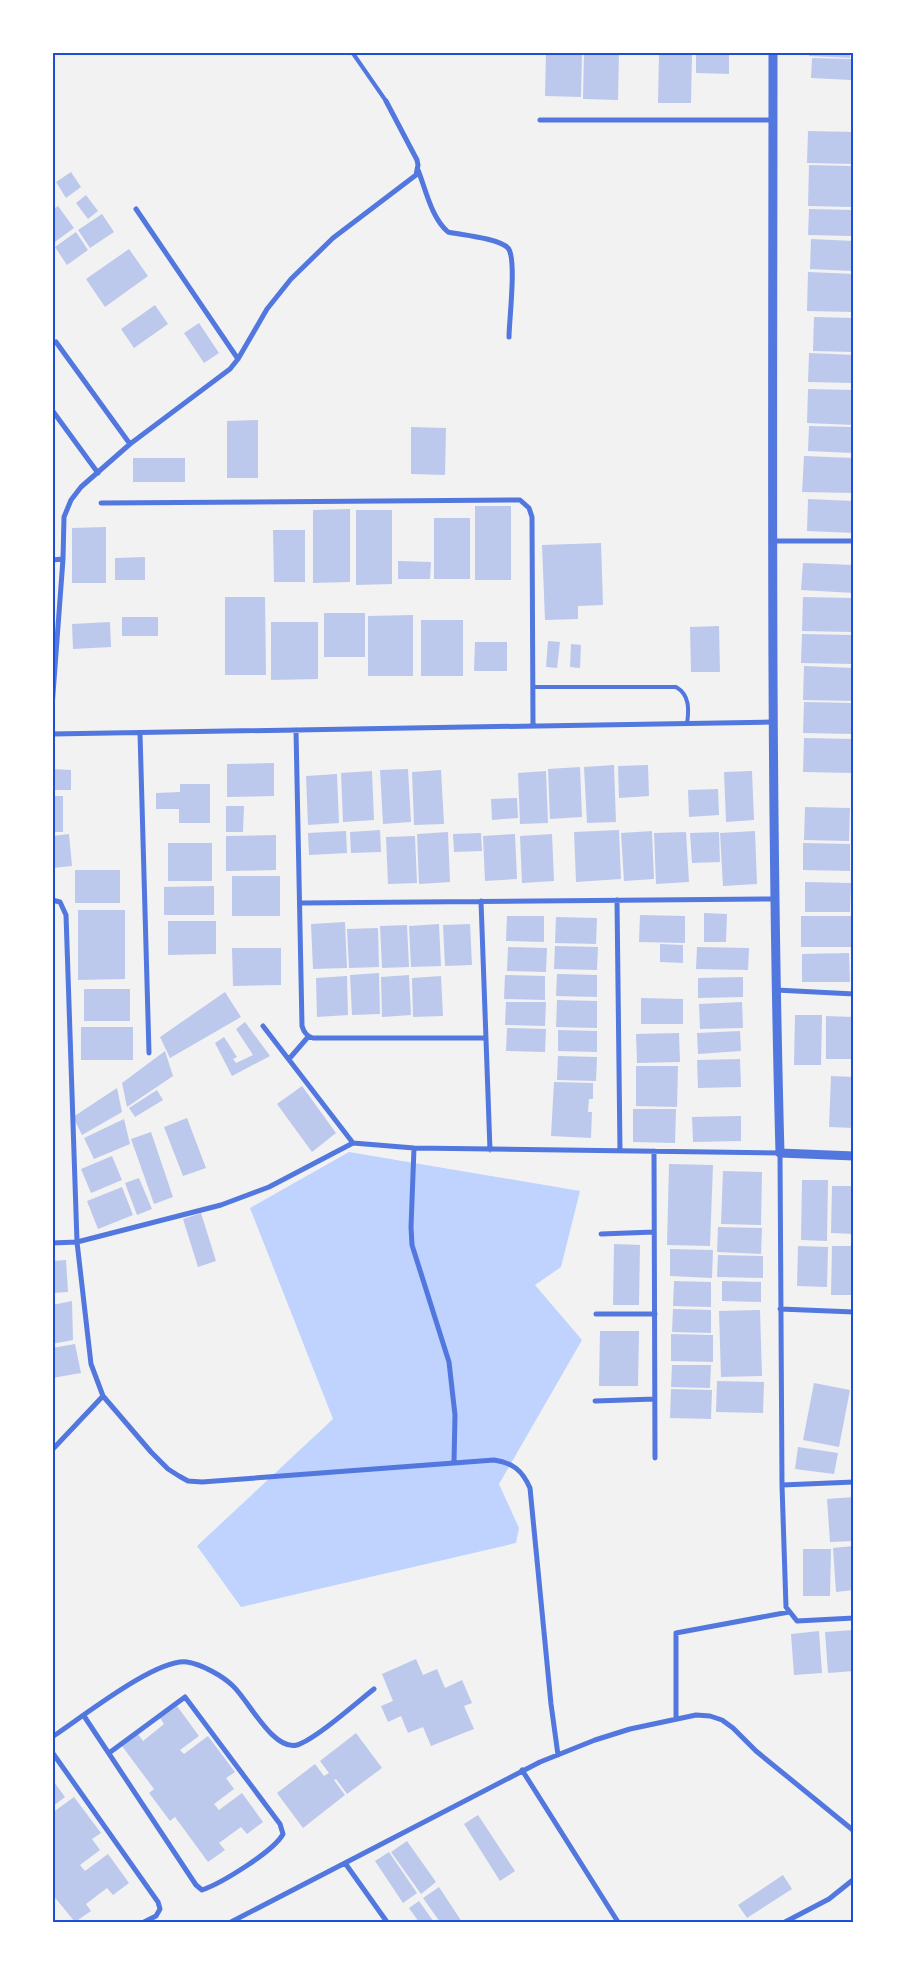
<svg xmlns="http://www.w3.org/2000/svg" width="906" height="1975" font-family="'IBM Plex Sans',sans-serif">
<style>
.water{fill:#bfd3fe}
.building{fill:#bdc9ec}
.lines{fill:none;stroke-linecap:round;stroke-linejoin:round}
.service{stroke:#5277de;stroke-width:4}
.minor{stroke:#5277de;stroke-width:5}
.tertiary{stroke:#5277de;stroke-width:9}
.neatline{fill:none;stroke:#1d4ed8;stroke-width:2}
</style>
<rect width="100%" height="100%" fill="#f2f2f2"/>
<!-- water -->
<path class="water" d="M349 1152 580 1191 561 1267 535 1285 582 1340 499 1484 519 1528 516 1543 241 1607 197 1546 333 1419 250 1208Z"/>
<!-- building -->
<path class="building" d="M546 52H582L581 97 545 96Z
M584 52H619L618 100 583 99Z
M809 52H850V58L809 56Z
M696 53 729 54V74L696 73Z
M659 54H692L691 103H658Z
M812 58 852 59 851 80 811 78Z
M808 131 854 132 853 164 807 163Z
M809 165 853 166 852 207 808 206Z
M71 172 81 187 66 198 56 182Z
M86 195 98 211 88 219 76 203Z
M58 206 74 228 52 244V210Z
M809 209 852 210 851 236 808 235Z
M102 214 114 232 90 248 78 230Z
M76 232 88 250 67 265 55 247Z
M811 239 854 241 853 271 810 269Z
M129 249 148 276 105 307 86 279Z
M808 272 854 274V312L807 311Z
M155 305 168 324 134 348 121 329Z
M814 317 854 318V352L813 351Z
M199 323 219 353 204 363 184 333Z
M809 353 854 355V383L808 382Z
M808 389 854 390 853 425 807 423Z
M258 420V478H227V421Z
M809 426 854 427 853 453 808 451Z
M411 427 446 428 445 475 411 474Z
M804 456 854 458V493L802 492Z
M133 458H185V482H133Z
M808 499 854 501V533L807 531Z
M475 506H511V580H475Z
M350 509V582L313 583V510Z
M356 510H392V584L356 585Z
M434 518H470V579H434Z
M106 527V583H72V528Z
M273 530H305V582H274Z
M601 543 603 605 578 606V619L545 620 542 545Z
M145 557V580H115V558Z
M398 561 431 562 430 579H398Z
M803 563 854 565V593L801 590Z
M225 597H265L266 675H225Z
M803 597 853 598 852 632 802 631Z
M324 613H365V657H324Z
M413 615V676H368V616Z
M122 617H158V636H122Z
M421 620H463V676H421Z
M110 622 111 647 73 649 72 624Z
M271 622H318V679L271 680Z
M719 626 720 672H691L690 627Z
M802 634 853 635 852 664 801 663Z
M548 641 560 642 557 668 546 667Z
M475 642H507V671H474Z
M571 644 581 645 580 668 570 667Z
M804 666 854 668V701L803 700Z
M804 702 853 703V734L803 733Z
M804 738 854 739V773L803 772Z
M274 763V796L227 797V764Z
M614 765 616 822 587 823 584 767Z
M648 765 649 796 619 798 618 766Z
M580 767 582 817 550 819 548 769Z
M52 769 71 770V790H52Z
M408 769 411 822 383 824 380 770Z
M441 770 444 824 414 825 412 772Z
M372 771 374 820 343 822 341 773Z
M546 771 548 823 520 824 518 773Z
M752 771 754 820 726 822 724 772Z
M337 774 339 823 308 825 306 776Z
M180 784H210V823H179V809H156V793L180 792Z
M718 789 719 815 689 817 688 790Z
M52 796H63V832H52Z
M517 798 518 818 492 820 491 799Z
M226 806H244L243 832H226Z
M805 807 850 808 849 841 804 840Z
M380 830 381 852 351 853 350 832Z
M619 830 621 879 576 882 574 832Z
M346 831 347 853 309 855 308 833Z
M652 831 654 879 624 881 621 833Z
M755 831 757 884 723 886 720 833Z
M448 832 450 882 419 884 417 834Z
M686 832 689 882 656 884 654 833Z
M719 832 720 862 692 863 690 833Z
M481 833 482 851 454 852 453 834Z
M69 834 72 866 52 868V836Z
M515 834 517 879 485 881 483 836Z
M552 834 554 881 522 883 520 836Z
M276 835V870L226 871V836Z
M415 836 417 883 388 884 386 837Z
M168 843H212V881H168Z
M803 843 850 844V871L803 870Z
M75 870H120V903H75Z
M232 876H280V916H232Z
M805 882 851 883 850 912H805Z
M214 886V915H164V887Z
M78 910H125V979L78 980Z
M704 913 727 914 726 942H704Z
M640 915 685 916V943L639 942Z
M507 916H544V942L506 941Z
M801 916H854V947H801Z
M556 917 597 918 596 944 555 943Z
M168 921H216V954L168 955Z
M345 922 347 968 313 969 311 924Z
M439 924 441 966 411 967 409 926Z
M470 924 472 965 445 966 443 925Z
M407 925 409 967 382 968 380 926Z
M378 928 379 967 349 968 347 929Z
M660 944 683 945V963L660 962Z
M555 946 598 947 597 970 554 969Z
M508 947 547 948 546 972 507 971Z
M697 947 749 948 748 970 696 969Z
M232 948H281V985L233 986Z
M849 953 850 982H802V954Z
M379 973 380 1014 352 1015 350 975Z
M557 974 597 975V997L556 996Z
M409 975 411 1015 382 1017 381 977Z
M505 975 545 976V1000L504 999Z
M347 976 348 1015 317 1017 316 978Z
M441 976 443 1016 413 1017 412 978Z
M743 977V997L698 998V978Z
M84 989H130V1021H84Z
M225 992 241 1017 170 1058 160 1037Z
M641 998 683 999V1024H641Z
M557 1000 597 1001V1028L556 1027Z
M506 1002H546L545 1026 505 1025Z
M742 1002 743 1028 700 1029 699 1004Z
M795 1015H822L821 1065H794Z
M826 1016 853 1017 852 1059H826Z
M245 1022 270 1056 232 1076 215 1043 224 1037 237 1057 233 1059 236 1063 253 1055 236 1029Z
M81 1027H133V1060H81Z
M507 1028 546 1029 545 1052 506 1051Z
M558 1030 597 1031V1052L558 1051Z
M740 1031 741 1051 698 1054 697 1033Z
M679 1033 680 1062 637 1063 636 1034Z
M165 1051 173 1076 127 1107 122 1083Z
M558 1056 597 1057 596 1081 557 1080Z
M740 1059 741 1087 698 1088 697 1060Z
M636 1066H678L677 1107 636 1106Z
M831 1076 854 1077V1128L829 1127Z
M554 1082 593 1083V1099H589L588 1112H592L591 1138 551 1136Z
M302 1086 336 1133 312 1152 277 1104Z
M117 1088 122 1112 82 1135 73 1117Z
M157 1090 163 1100 135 1117 129 1108Z
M633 1109H676L675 1143 633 1142Z
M741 1116V1141L693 1142 692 1117Z
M187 1118 206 1168 183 1176 164 1127Z
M124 1119 130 1144 94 1159 84 1138Z
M151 1132 173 1197 154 1204 131 1139Z
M112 1156 122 1180 91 1193 81 1169Z
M669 1164 713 1165 710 1246 667 1245Z
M723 1171 762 1172 761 1225 721 1224Z
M139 1178 152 1209 137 1215 125 1183Z
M802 1180H828L827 1241 801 1240Z
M832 1186H854V1234L831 1233Z
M122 1187 133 1215 98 1229 87 1201Z
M201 1213 216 1261 198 1267 183 1219Z
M718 1227 762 1228 761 1254 717 1252Z
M614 1244 640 1245 639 1305H613Z
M798 1246 828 1247 827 1287 797 1286Z
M832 1246H854V1295H831Z
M670 1249 713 1250 712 1278 670 1276Z
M718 1255 763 1256V1278L717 1277Z
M66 1260 68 1292 52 1293V1261Z
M674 1281 711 1282V1307L673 1306Z
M722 1281 761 1282V1302L722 1301Z
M72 1301 73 1340 52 1344V1305Z
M673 1309 711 1310V1333L672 1332Z
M760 1310 762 1376 721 1377 719 1311Z
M600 1331H639L638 1386H599Z
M671 1334 713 1335V1362L671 1361Z
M75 1344 81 1373 52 1378V1348Z
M672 1365H711L710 1388 671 1387Z
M717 1381 764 1382 763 1413 716 1412Z
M814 1383 850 1390 839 1447 803 1440Z
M671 1389 712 1390 711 1419 670 1418Z
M798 1447 838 1453 834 1474 795 1469Z
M854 1497V1541L830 1542 827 1499Z
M854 1546V1590L836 1592 833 1548Z
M803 1549H831L830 1596H803Z
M854 1630V1671L828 1673 825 1632Z
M819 1631 822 1673 794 1675 791 1634Z
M416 1659 423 1675 437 1669 445 1688 462 1680 472 1703 464 1706 474 1729 431 1746 423 1727 408 1733 401 1716 388 1722 381 1706 393 1701 382 1674Z
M177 1706 199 1736 180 1750 184 1754 208 1736 235 1772 226 1778 234 1789 214 1804 219 1810 242 1793 263 1822 247 1834 241 1827 219 1843 225 1850 208 1862 175 1817 170 1821 149 1793 154 1789 122 1746 138 1734 143 1741 164 1724 160 1718Z
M356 1733 382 1768 347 1794 336 1779 334 1780 345 1795 303 1828 277 1793 315 1764 324 1776 329 1773 320 1761Z
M52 1779 65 1797 52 1807Z
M74 1797 101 1833 92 1839 100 1850 80 1865 85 1871 108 1854 129 1883 113 1895 107 1888 86 1904 91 1911 75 1922 52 1894V1813Z
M478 1815 515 1871 500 1881 464 1824Z
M407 1841 436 1882 421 1894 391 1852Z
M389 1852 417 1893 403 1903 375 1861Z
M783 1875 792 1889 747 1918 738 1905Z
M439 1887 462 1922H440L423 1898Z
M419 1901 434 1922H419L409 1908Z"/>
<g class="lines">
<!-- service -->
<path class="service" d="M352 52 386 101
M533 687H676C690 695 689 710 687 724"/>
<!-- minor -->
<path class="minor" d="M540 120H773
M418 170C426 190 431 217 448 232 462 235 498 238 508 248 517 258 509 321 509 337
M136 209 238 359
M56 342 130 444
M52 410 98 473
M101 503 520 500 529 508 532 517 533 726
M772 541H854
M52 560 63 559
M52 707 63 559 64 517 71 500 81 487 130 444 230 369 238 359 267 309 291 279 333 238 416 175 418 165 417 160 386 101
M296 730 302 1026C304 1033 307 1036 313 1038H486
M140 733 149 1053
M52 734 772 722
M52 900 60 902 66 915 77 1242 91 1364 103 1396 151 1452 168 1469 179 1476 188 1481 202 1482 494 1460C513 1463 522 1470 530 1488L551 1704 558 1755
M617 900 620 1151
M481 901 490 1150
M301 903 774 899
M776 990 854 994
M263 1026 353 1143
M289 1059 308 1037
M414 1148 411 1227 412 1245 449 1362 455 1415 454 1463
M654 1151 655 1458
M601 1234 654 1232
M52 1243 77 1242 221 1205 269 1187 353 1143 414 1148 780 1153 782 1485 786 1607 797 1621 854 1618
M780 1309 854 1312
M596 1314H655
M595 1401 655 1399
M52 1450 103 1396
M782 1485 854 1482
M84 1716 196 1885 202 1890C222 1883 274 1851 283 1834L280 1824 185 1697 109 1753
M676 1719V1633L789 1612
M52 1737C80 1719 156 1658 187 1662 201 1664 223 1676 233 1686 249 1701 273 1751 297 1745 316 1739 356 1703 374 1689
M52 1752 158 1902 160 1909 156 1916 144 1922
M522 1770 618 1922
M345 1863 387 1922
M231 1922 540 1762 595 1740 630 1729 696 1715 710 1716 722 1720 733 1728 756 1751 854 1831
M785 1922 829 1899 854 1879"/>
<!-- tertiary -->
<path class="tertiary" d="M773 52C773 419 770 786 780 1153L854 1156"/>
</g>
<!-- border -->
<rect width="906" height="1975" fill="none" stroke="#ffffff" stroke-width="108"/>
<rect x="54" y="54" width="798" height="1867" class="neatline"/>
</svg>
